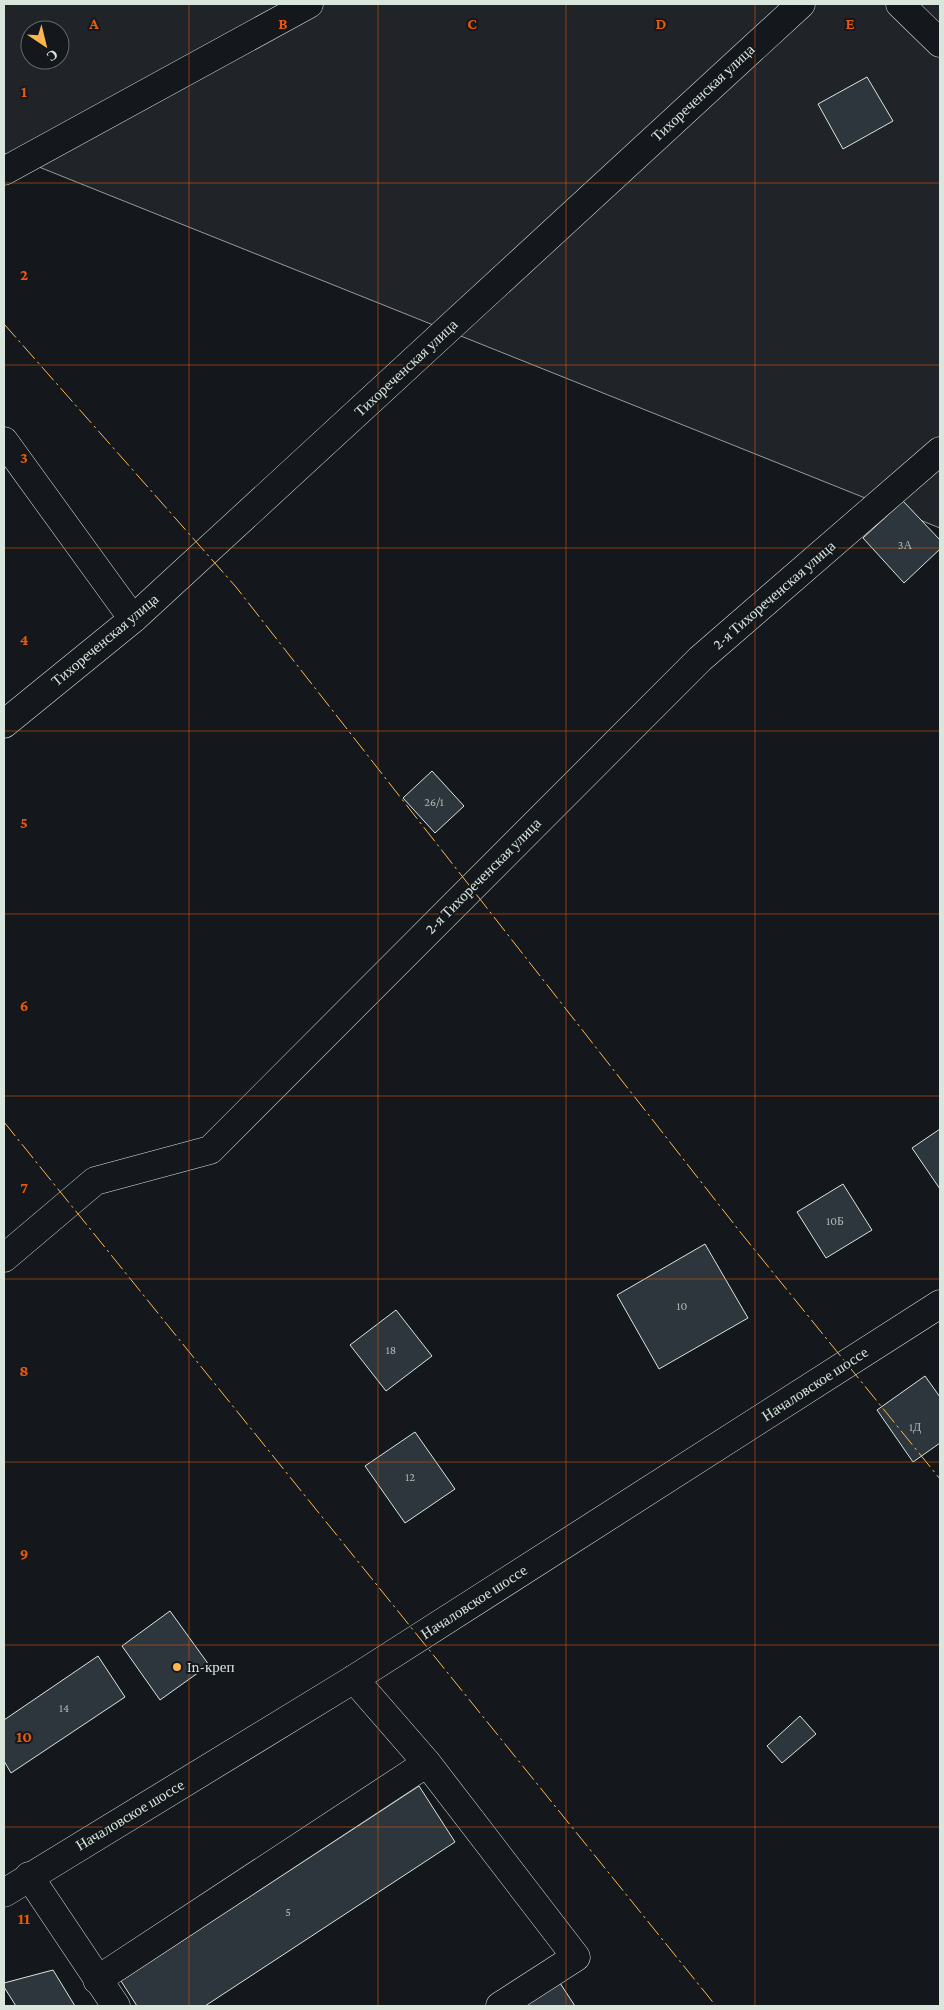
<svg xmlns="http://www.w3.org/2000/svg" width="944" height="2010" font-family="'Crimson Pro',serif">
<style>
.green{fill:#202428;stroke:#939e99;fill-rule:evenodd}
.building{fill:#2c363c;stroke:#d8e6dc}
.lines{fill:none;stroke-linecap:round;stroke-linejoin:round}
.minor-casing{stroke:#d8e6dc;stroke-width:29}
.primary-casing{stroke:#d8e6dc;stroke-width:29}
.minor{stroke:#14181c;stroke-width:28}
.primary{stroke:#14181c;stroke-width:28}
.power{stroke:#ffb74d;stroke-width:1;stroke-dasharray:18 4 2.5 4;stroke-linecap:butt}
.grid{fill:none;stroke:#e8590c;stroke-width:1;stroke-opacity:0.55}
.poi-dot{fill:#ffb74d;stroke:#14181c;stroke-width:2}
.labels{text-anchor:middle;stroke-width:4;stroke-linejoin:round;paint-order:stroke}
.number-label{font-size:12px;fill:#adbab4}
.street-label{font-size:15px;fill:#d8e6dc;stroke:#14181c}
.poi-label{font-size:15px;fill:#d8e6dc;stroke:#14181c;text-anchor:start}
.grid-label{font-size:16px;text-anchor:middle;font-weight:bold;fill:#e8590c;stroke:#14181c;stroke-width:4;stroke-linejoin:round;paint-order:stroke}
</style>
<rect width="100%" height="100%" fill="#14181c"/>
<!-- green -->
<path class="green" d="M4 4H940V528L4 153ZM30 30H60V60H30Z"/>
<!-- building -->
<path class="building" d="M867 77 893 121 843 149 818 104Z
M903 501 940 540V549L904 583 863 538Z
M432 771 464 806 435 833 403 798Z
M940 1129V1189L912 1148Z
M843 1184 872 1230 826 1258 797 1212Z
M705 1244 748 1318 659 1369 617 1295Z
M396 1310 432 1356 386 1391 350 1345Z
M925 1376 940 1397V1443L913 1462 877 1410Z
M415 1432 455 1489 405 1523 365 1466Z
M170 1611 209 1665 160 1700 122 1646Z
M98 1656 125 1697 11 1773 4 1761V1720Z
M800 1716 816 1734 782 1763 767 1746Z
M419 1786 455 1842 205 2006H137L121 1981Z
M53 1970 75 2006H16L4 1987V1983Z
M558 1980 575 2006H518Z"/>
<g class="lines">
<defs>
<path id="minor" d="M900 4 940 43
M4 171 309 4
M4 441 133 619
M4 724 133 619 801 4
M4 1258 95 1181 210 1150 700 659 940 451
M354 1679 427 1763 576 1957 500 2006
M29 1876 116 2006
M97 1980 427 1763"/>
<path id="primary" d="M4 1893 354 1679 940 1304"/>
</defs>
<!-- minor casing -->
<use href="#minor" class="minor-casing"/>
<!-- primary casing -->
<use href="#primary" class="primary-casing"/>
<!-- minor -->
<use href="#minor" class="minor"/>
<!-- primary -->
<use href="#primary" class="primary"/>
<!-- power -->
<path class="power" d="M4 324 236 587 741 1233 940 1479
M4 1122 716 2006"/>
</g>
<!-- grid -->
<path class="grid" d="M189 4V2006M378 4V2006M566 4V2006M755 4V2006M4 183H940M4 365H940M4 548H940M4 731H940M4 914H940M4 1096H940M4 1279H940M4 1462H940M4 1645H940M4 1827H940"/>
<!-- markers -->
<circle class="poi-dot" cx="177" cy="1667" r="5"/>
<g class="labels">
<!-- number labels -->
<g class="number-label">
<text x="905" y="549">3А</text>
<text x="434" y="806">26/1</text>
<text x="835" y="1225">10Б</text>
<text x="682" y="1310">10</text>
<text x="391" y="1354">18</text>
<text x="915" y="1431">1Д</text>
<text x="410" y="1481">12</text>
<text x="64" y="1712">14</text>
<text x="288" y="1916">5</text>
</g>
<!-- street labels -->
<g class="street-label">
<text transform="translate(703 93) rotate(-43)" y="5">Тихореченская улица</text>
<text transform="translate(406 368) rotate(-43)" y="5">Тихореченская улица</text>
<text transform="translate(774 595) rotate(-41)" y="5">2-я Тихореченская улица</text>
<text transform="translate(105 640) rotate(-40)" y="5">Тихореченская улица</text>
<text transform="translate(483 876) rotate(-45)" y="5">2-я Тихореченская улица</text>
<text transform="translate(815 1384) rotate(-33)" y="5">Началовское шоссе</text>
<text transform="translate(474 1602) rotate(-33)" y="5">Началовское шоссе</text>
<text transform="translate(130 1815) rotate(-31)" y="5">Началовское шоссе</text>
</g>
<!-- poi labels -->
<g class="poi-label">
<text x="187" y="1672">In-креп</text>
</g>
</g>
<g class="grid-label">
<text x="94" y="29">A</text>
<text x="283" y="29">B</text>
<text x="472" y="29">C</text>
<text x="661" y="29">D</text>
<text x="850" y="29">E</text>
<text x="24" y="97">1</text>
<text x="24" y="280">2</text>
<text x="24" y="463">3</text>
<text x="24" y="645">4</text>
<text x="24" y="828">5</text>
<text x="24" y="1011">6</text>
<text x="24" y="1193">7</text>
<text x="24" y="1376">8</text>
<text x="24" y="1559">9</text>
<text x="24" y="1742">10</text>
<text x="24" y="1924">11</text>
</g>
<!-- border -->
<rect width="944" height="2010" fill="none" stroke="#d8e6dc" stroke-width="10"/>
<!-- north arrow -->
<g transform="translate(45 45) rotate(145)"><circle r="24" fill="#14181c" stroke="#626a69"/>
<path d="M0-4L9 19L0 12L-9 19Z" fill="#ffb74d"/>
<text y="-8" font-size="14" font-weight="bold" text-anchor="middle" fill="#d8e6dc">С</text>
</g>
</svg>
